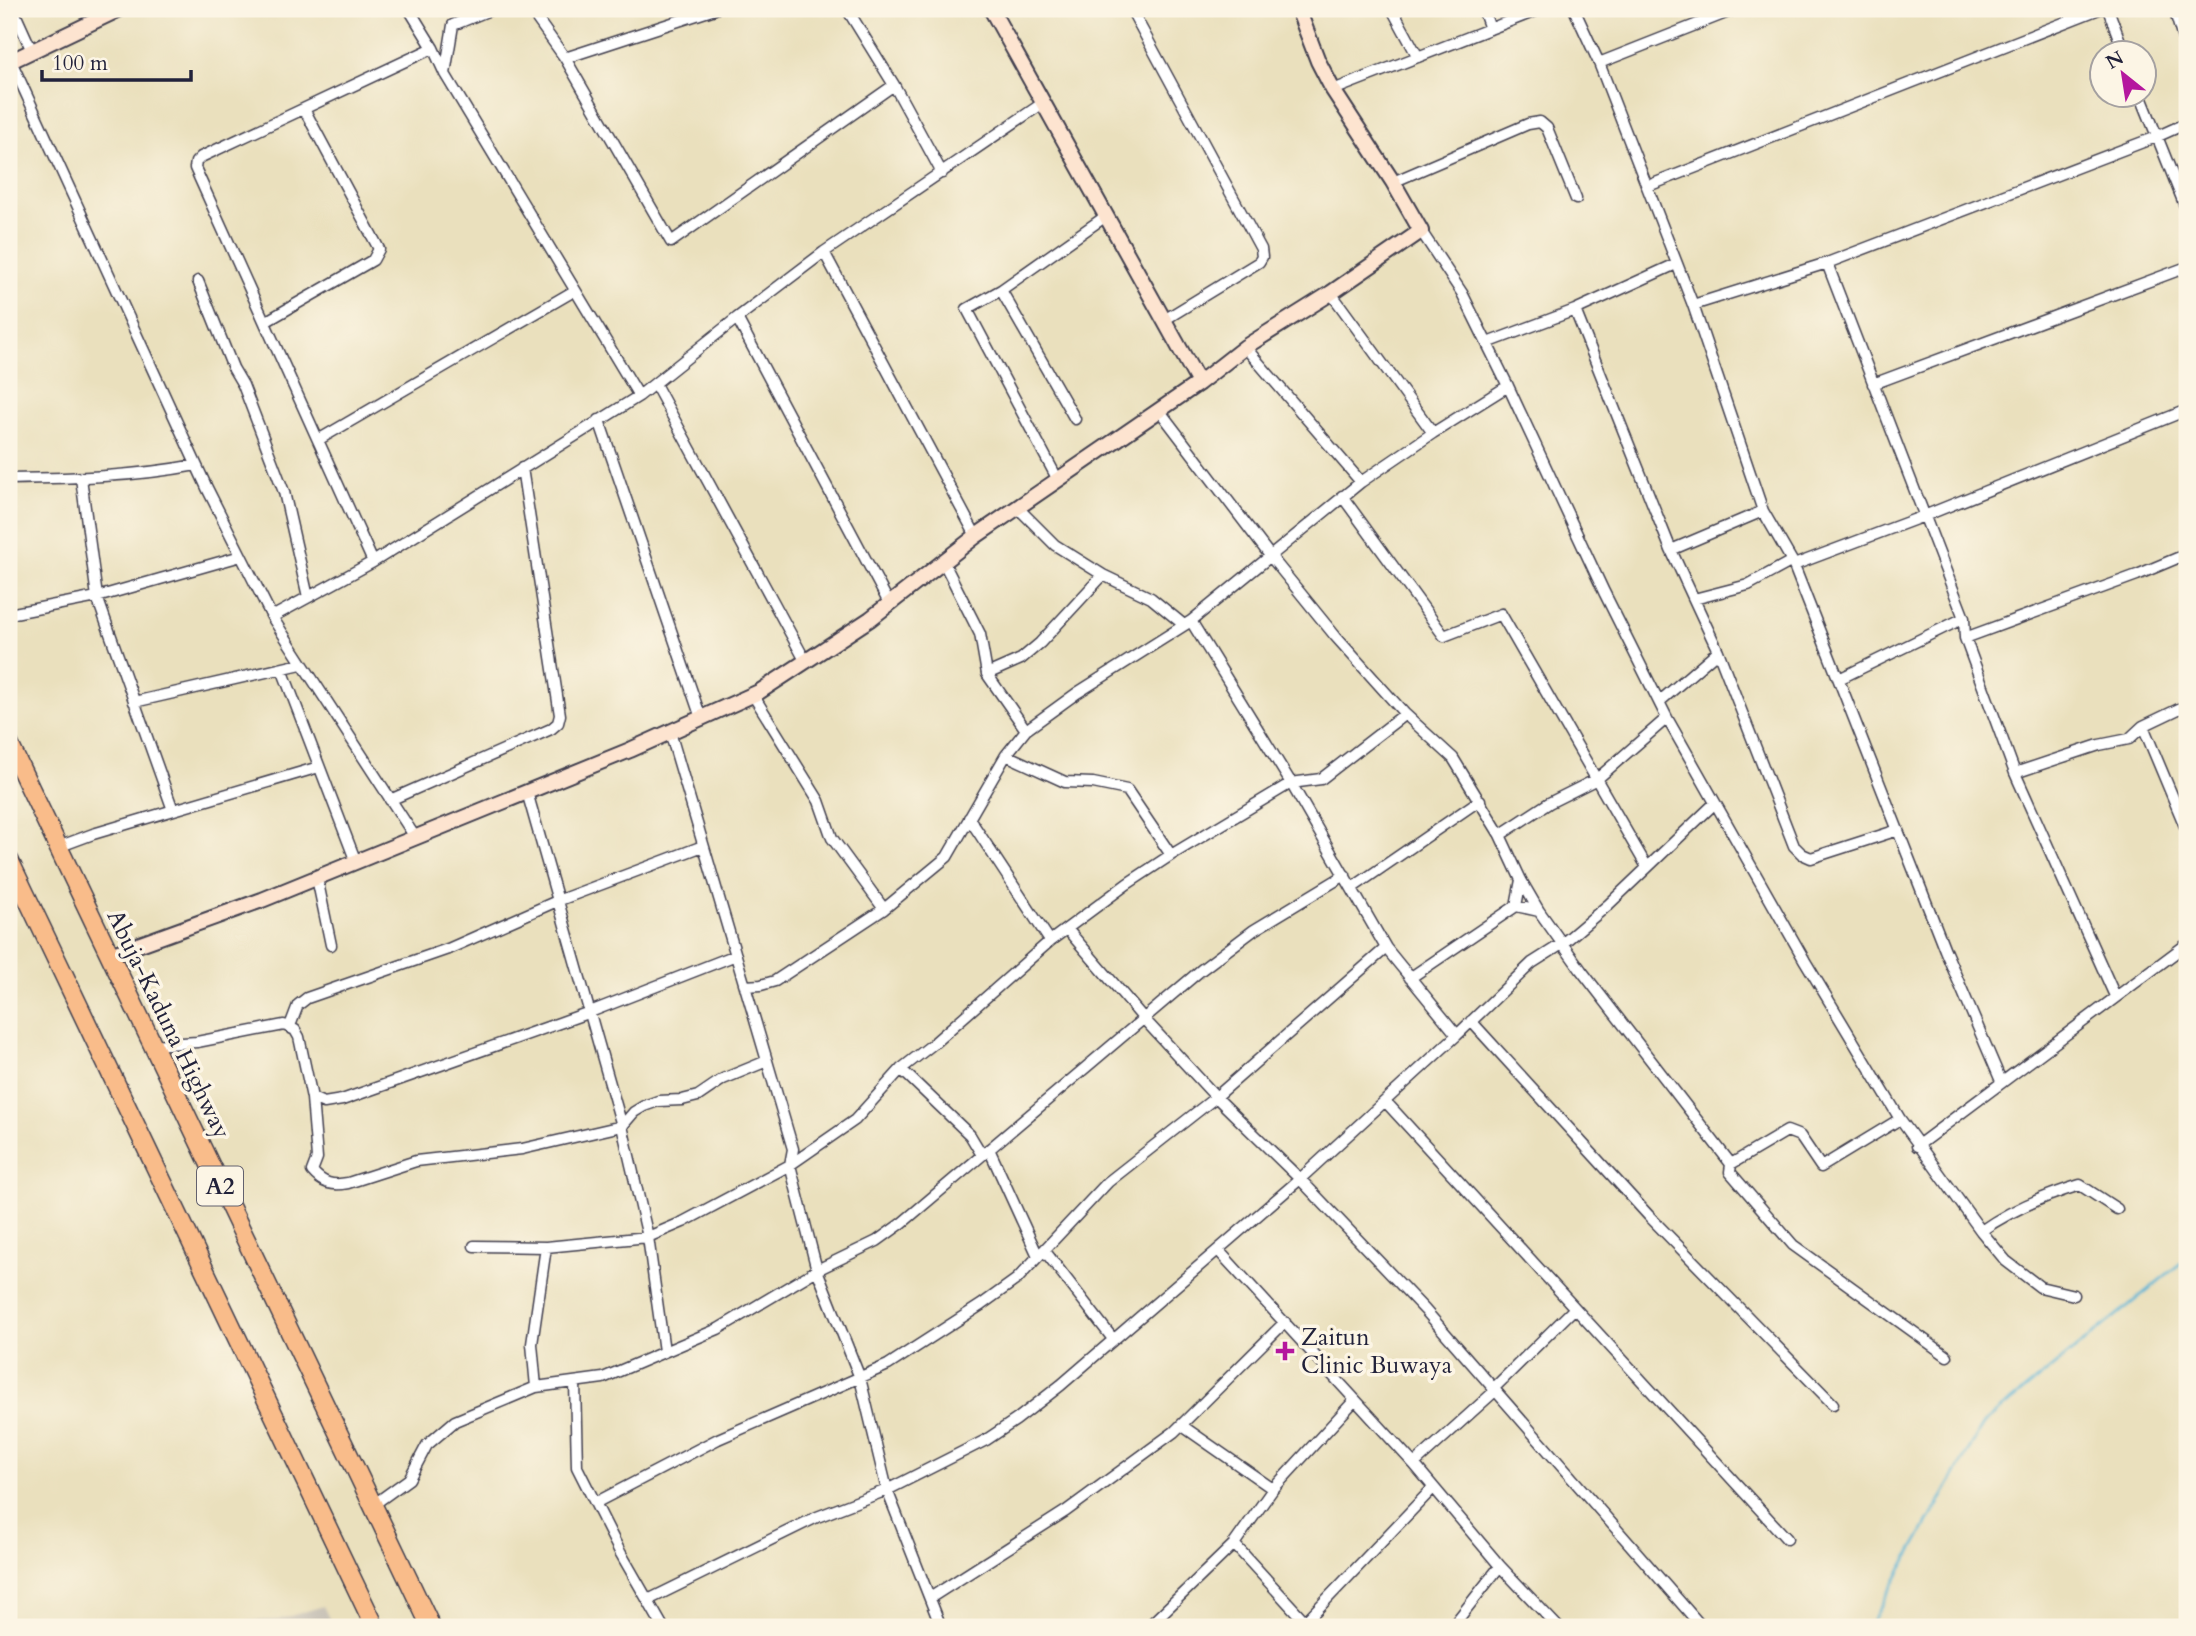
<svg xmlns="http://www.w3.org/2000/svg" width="2196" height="1636" font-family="Cardo,serif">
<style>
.industrial{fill:#c9c3b8}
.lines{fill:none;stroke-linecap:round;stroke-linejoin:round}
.stream{stroke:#58b4d6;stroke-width:2.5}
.street-casing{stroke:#403e4e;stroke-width:13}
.secondary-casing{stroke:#403e4e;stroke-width:18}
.highway-casing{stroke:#403e4e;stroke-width:21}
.street{stroke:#fff;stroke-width:10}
.secondary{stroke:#fde4d0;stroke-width:14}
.highway{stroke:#f9bc8a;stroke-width:18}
.poi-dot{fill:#b5179e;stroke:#fcf5e5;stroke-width:2.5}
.labels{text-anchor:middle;stroke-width:7;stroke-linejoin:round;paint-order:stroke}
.shield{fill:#fcf5e5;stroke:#63616e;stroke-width:2}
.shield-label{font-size:23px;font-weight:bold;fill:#22223b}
.street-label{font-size:24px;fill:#22223b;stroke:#fcf5e5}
.poi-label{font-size:24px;fill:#22223b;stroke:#fcf5e5;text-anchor:start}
</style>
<rect width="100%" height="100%" fill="#fcf5e5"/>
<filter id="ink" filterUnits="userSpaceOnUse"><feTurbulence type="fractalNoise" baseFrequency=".0143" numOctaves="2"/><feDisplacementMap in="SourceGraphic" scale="14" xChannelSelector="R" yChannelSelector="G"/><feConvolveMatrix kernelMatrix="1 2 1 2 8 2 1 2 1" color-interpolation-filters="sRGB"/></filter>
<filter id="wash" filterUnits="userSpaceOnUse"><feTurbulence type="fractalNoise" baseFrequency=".00686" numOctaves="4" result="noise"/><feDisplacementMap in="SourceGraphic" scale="28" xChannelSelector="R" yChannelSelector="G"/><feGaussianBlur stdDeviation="1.57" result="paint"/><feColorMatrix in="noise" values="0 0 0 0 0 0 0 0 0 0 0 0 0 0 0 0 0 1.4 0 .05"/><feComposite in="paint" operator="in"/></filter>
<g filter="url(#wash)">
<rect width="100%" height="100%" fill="#eae0bd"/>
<!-- industrial -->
<path class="industrial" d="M323 1606 333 1627H43L278 1620Z"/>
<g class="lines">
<!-- stream -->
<path class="stream" d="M1869 1627 1984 1423 2187 1258"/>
</g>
</g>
<g filter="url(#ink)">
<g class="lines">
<defs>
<path id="street" d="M13 9 32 51
M409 9 433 48 445 74 639 396
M530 9 565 58 715 9
M847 9 894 85 942 173
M1131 9 1261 249 1262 257 1259 262 1164 320
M1392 9 1418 57
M1483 9 1490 29
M1574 9 1599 63 1693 305 1763 511 1792 561 1945 950 2001 1081
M2108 9 2124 52
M2174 9 2187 52
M565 58 671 242 894 85
M11 61 207 488 272 617 415 837
M1599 63 1736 9
M445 74 453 25 492 9
M1333 90 1541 9
M2140 94 2187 211
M1393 182 1528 124 1540 122 1547 128 1576 199
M1648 186 2099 9
M1421 231 1462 293 1508 386 1604 592 1667 718 1805 961 1900 1119 1981 1231 2006 1261 2040 1287 2074 1295
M824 252 976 536
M1827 263 1964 618 1965 638 2015 773 2115 996
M198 281 233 368 243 385 284 492 308 597
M1001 290 1075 419
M1331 293 1433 433
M1693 305 1827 263 2156 137 2187 123
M1575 310 1671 550 1718 651 1794 846 1802 854 1811 858 1898 830
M737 318 890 605
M265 322 373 260 379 249 304 109
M1487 343 1575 310 1676 264
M1245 347 1361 482
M655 384 806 662
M1873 384 2187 267
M1159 410 1271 557 1336 637 1405 714 1453 758 1500 835 1521 880 1539 911 1581 970 1731 1164 1730 1172 1793 1245 1947 1356
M599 420 701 718
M318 440 574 291
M81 478 97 597 173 810
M9 479C73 478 133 477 196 465
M1058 480 967 309 1001 290 1106 216
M1342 496 1444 636 1501 614 1647 867
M1018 508 1055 545 1103 575 1151 598 1184 625
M1671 550 1763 511
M943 561 980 634 987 674 1026 730
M373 562 195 168 196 162 201 157 433 48
M1794 565 1924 516 2187 410
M1694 599 1748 585 1792 561
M9 614 97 597 241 556
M272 617 373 562 639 396 737 318 824 252 1043 103
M1191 621 1291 783 1386 948 1457 1035
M1965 638 2137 575 2187 554
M282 669 356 862
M987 674 1021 659 1040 643 1103 575
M1839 679 1964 618
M753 695 819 801 832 838 884 909
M134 702 301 664
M1659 702 1718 651
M2143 726 2187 831
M670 732 793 1149 790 1165 817 1270 860 1378 887 1490 941 1627
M1006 755 1065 782 1093 783 1127 790 1171 855
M2015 773 2099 745 2129 739 2143 726 2187 705
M527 792 622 1126 648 1237 664 1351
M390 800 551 729 558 723 560 715 522 468
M969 818 1050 941
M1500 835 1549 803 1597 779 1667 718
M58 847 93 834 319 767
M317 878 331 945
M1352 888 1480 800
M1516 906 1539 911
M1067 929 1144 1019 1216 1097 1300 1179 1425 1310 1702 1627
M1410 978 1516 906 1521 880
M745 986 761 985 775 981 884 909 947 857 1006 755 1026 730 1077 693 1191 621 1361 482 1433 433 1508 386
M1471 1021 1649 1216 1833 1404
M290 1026 298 1005 307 998 448 949 557 901 703 846
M152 1045 197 1042 284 1025 295 1030 299 1037 312 1098 317 1158 312 1171C323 1184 332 1186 348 1183L416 1161 522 1149 622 1126 634 1112 644 1106 658 1101 682 1100 698 1096 723 1079 767 1061
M901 1069 970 1135 982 1155
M312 1098 324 1103 342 1100 590 1012 736 955
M1385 1101 1787 1539
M1917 1146 2187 944
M989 1149 1038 1256
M1731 1164 1787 1131 1800 1136 1821 1167 1900 1119
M1981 1231C2012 1209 2044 1196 2080 1185L2117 1209
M474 1246 546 1247 648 1237 683 1222 790 1165 855 1120 901 1069 933 1044 1050 941 1127 884 1171 855 1291 783 1321 779 1405 714
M1044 1250 1113 1339
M1218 1250 1414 1464 1500 1566 1558 1627
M575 1382 577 1467 620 1552 663 1627
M536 1387 532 1344 546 1247
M1493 1389 1575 1308
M1181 1425 1273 1489
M1414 1464 1495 1391
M595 1503 718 1439 888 1365 981 1305 1017 1279 1108 1182 1216 1097 1386 948
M373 1505 409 1479 427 1445 455 1421 536 1387 603 1378 718 1329 817 1270 877 1241 902 1223 1201 970 1254 930 1345 875
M1234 1544 1310 1627
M930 1598 1066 1511 1174 1432 1285 1322
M648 1600 817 1517 887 1490 986 1440 1016 1420 1061 1385 1300 1179 1457 1035 1532 963 1562 944 1608 905 1714 804
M1305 1622 1433 1488
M1148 1627 1234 1544 1273 1489 1355 1400
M1452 1627 1500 1566"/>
<path id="secondary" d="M9 62 120 9
M1199 383 1245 347 1331 293 1421 231 1393 182 1333 90 1318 61 1298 9
M110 955 262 900 630 750 759 692 870 619 976 536 1199 383 991 9"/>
<path id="highway" d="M9 744 431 1627
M9 860 375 1627"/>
</defs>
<!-- street casing -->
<use href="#street" class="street-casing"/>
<!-- secondary casing -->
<use href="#secondary" class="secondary-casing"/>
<!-- highway casing -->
<use href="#highway" class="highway-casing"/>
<!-- street -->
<use href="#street" class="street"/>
<!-- secondary -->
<use href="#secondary" class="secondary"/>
<!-- highway -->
<use href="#highway" class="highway"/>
</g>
</g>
<!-- markers -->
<path class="poi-dot" d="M1281.5 1340.5h7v7h7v7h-7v7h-7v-7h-7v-7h7z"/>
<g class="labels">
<!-- shield labels -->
<rect class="shield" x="197" y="1166.5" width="46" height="39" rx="5"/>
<g class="shield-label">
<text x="220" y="1194">A2</text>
</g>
<!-- street labels -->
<g class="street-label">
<text transform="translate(169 1024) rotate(64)" y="8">Abuja-Kaduna Highway</text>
</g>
<!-- poi labels -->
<g class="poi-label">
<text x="1301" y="1345">Zaitun<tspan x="1301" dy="28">Clinic Buwaya</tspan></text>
</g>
</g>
<!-- margin -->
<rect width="2196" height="1636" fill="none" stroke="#fcf5e5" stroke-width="35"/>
<!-- north arrow -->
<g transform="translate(2123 74) rotate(330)"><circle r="33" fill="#fcf5e5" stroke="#a5a1a1" stroke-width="2"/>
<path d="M0-5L12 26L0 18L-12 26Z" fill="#b5179e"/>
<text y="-10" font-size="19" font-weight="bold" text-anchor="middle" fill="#22223b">N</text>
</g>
<!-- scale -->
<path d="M42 70v10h149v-10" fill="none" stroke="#22223b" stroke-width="3.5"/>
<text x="52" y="70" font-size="21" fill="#22223b" stroke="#fcf5e5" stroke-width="5" paint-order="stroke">100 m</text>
</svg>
